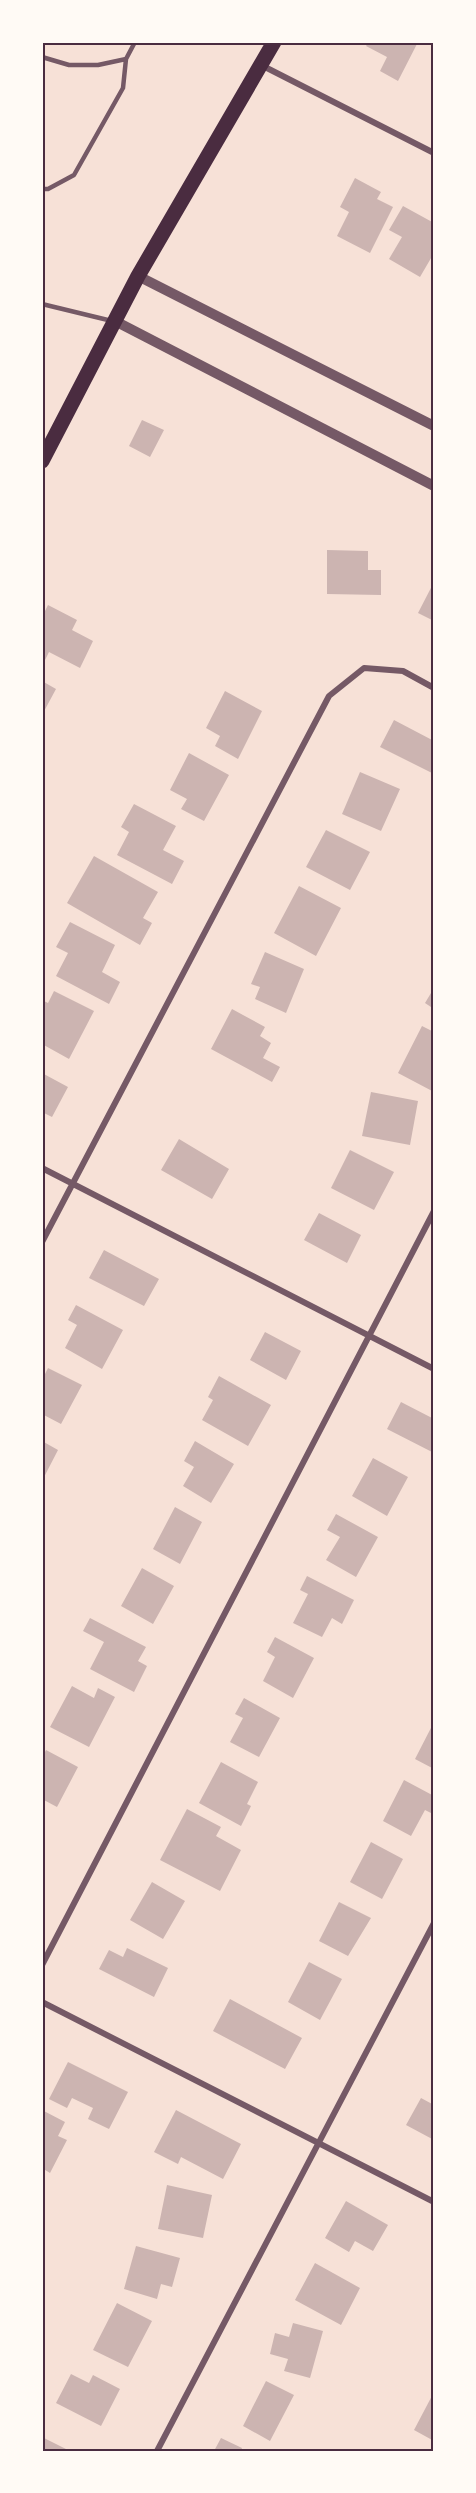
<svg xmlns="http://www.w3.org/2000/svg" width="476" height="2493" font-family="'DM Sans',sans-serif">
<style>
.building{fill:#ccb4b1}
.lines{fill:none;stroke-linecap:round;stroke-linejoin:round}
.service{stroke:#755966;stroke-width:4.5}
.minor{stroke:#755966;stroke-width:6}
.tertiary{stroke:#755966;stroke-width:10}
.primary{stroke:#4a2c40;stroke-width:15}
.neatline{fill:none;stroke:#4a2c40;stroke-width:2}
</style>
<rect width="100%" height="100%" fill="#f7e1d7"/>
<!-- building -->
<path class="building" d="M369 42H418L398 81 380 71 387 57 366 46Z
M355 178 381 192 377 199 393 207 370 253 337 236 349 212 340 207Z
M403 206 434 223V253L420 277 389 259 402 237 389 230Z
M142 420 164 430 150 457 129 446Z
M327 550 368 551V570H381V595L327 594Z
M434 582V621L418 613Z
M48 605 77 620 72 630 93 641 80 668 49 652 44 662 42 661V617Z
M42 681 56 689 42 715Z
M225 691 262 711 238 759 215 746 220 736 206 728Z
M394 720 434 741V774L380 747Z
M189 753 229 775 204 821 181 809 187 799 170 790Z
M360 772 400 789 381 831 342 814Z
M134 804 176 826 163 850 184 861 172 884 117 855 129 832 121 827Z
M326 830 370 852 350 890 306 867Z
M94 856 158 892 143 918 152 923 140 945 67 903Z
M299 886 341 908 316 956 274 933Z
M70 922 115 945 102 972 120 982 109 1004 56 976 68 953 56 947Z
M265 952 304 969 286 1013 255 999 260 987 251 984Z
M434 988V1009L425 1003Z
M54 991 94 1011 69 1059 42 1044V1000L48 1003Z
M232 1009 265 1027 260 1036 271 1043 263 1058 280 1067 272 1082 211 1049Z
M422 1026 434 1032V1092L398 1073Z
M42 1073 68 1087 52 1117 42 1112Z
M371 1092 418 1101 410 1145 362 1136Z
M179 1139 229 1169 212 1199 161 1170Z
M350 1150 394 1172 374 1210 331 1188Z
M319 1213 361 1235 347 1263 304 1240Z
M104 1250 159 1279 144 1306 89 1278Z
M76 1305 123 1330 102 1369 65 1348 77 1325 68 1320Z
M265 1332 301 1351 286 1380 250 1360Z
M48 1368 82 1385 61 1424 42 1414V1380Z
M219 1376 271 1405 248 1446 202 1420 213 1400 208 1397Z
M401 1402 434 1419V1453L387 1429Z
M42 1441 58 1450 42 1481Z
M195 1441 234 1464 211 1503 183 1486 194 1467 184 1461Z
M373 1458 408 1477 387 1516 352 1496Z
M175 1507 202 1522 180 1564 153 1549Z
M336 1514 378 1537 356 1577 326 1560 340 1537 327 1530Z
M142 1568 174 1586 153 1624 121 1606Z
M307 1576 354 1600 342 1624 332 1618 322 1637 293 1623 308 1594 300 1590Z
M90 1618 146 1647 138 1661 147 1666 134 1692 90 1669 104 1642 83 1631Z
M275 1637 314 1658 293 1698 263 1681 275 1657 267 1652Z
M72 1686 94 1698 98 1688 115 1697 89 1747 50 1727Z
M244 1698 280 1718 259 1757 230 1742 243 1718 235 1714Z
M434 1722V1769L415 1759Z
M46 1750 78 1767 57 1807 42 1799V1758Z
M221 1762 258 1782 247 1804 251 1806 241 1826 199 1803Z
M404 1780 434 1796V1808L431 1813 425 1810 411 1836 383 1821Z
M187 1809 221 1827 216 1836 241 1850 220 1891 160 1860Z
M371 1842 403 1859 382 1899 350 1882Z
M152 1882 185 1901 163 1939 130 1920Z
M339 1902 371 1918 348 1956 319 1941Z
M127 1948 168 1968 154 1997 99 1969 109 1950 123 1957Z
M309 1962 342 1979 320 2020 288 2002Z
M230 1999 302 2038 285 2069 213 2031Z
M68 2062 128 2092 109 2129 88 2119 93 2108 72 2098 67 2108 49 2099Z
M421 2098 434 2105V2140L406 2125Z
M42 2110 65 2122 58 2136 67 2140 50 2173 42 2168Z
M176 2110 241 2144 223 2179 181 2157 178 2164 154 2152Z
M167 2185 212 2195 203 2238 158 2229Z
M346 2201 388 2225 373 2251 355 2241 349 2252 325 2238Z
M136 2246 180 2258 172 2287 161 2284 157 2299 124 2289Z
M315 2263 360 2288 341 2325 295 2300Z
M117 2303 152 2321 128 2367 93 2350Z
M293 2323 323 2331 310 2378 284 2371 288 2359 270 2354 275 2333 289 2337Z
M71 2374 89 2383 93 2375 120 2389 101 2426 56 2403Z
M266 2381 294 2395 270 2441 243 2426Z
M434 2392V2441L414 2430Z
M42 2437 70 2451H42Z
M221 2438 242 2448 241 2451H214Z"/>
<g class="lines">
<!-- service -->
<path class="service" d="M42 57 69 65H98L126 59
M42 189H48L74 175 123 88 126 59 135 42
M42 304 112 321"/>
<!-- minor -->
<path class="minor" d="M261 65 434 153
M42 1168 434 1369
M42 1242 329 696 364 668 403 671 434 688
M42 1965 434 1211
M42 2002 434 2202
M157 2451 434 1923"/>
<!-- tertiary -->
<path class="tertiary" d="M138 276 434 426
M115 321 434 486"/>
<!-- primary -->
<path class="primary" d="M42 461 138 276 274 42"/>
</g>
<!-- border -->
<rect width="476" height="2493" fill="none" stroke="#fffaf5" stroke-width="87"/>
<rect x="44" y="44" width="388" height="2406" class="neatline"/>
</svg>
